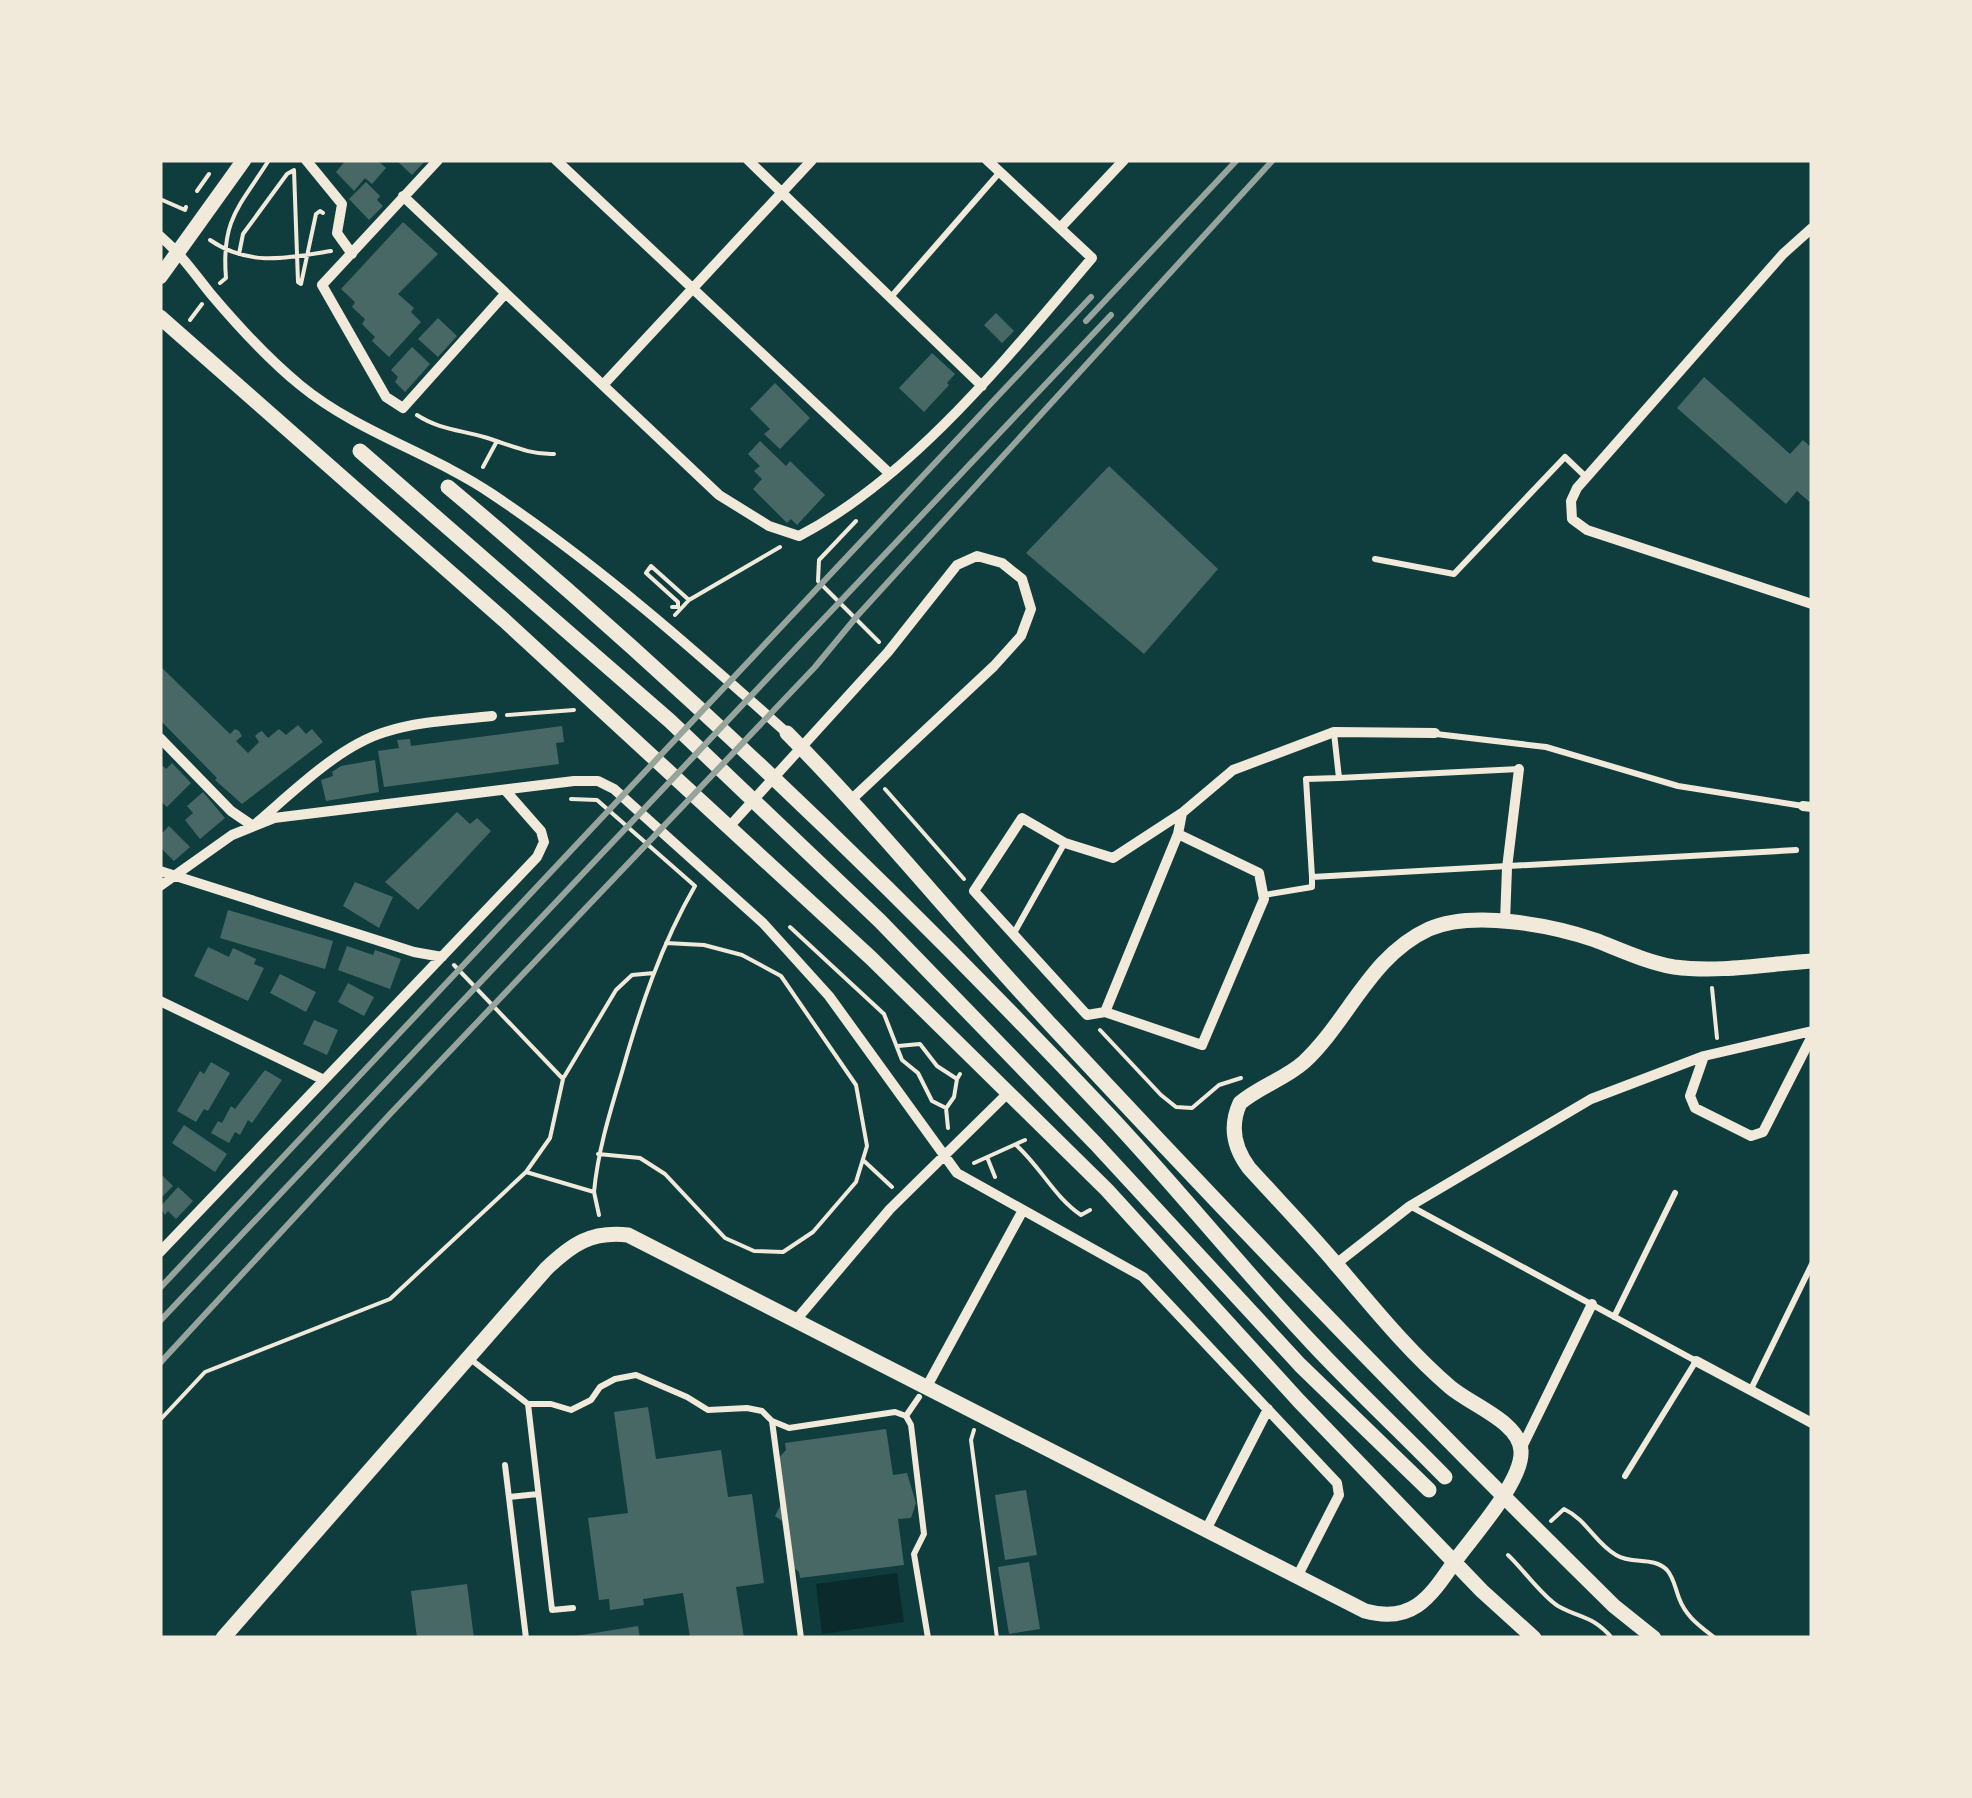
<svg xmlns="http://www.w3.org/2000/svg" width="1972" height="1798" font-family="Arial,sans-serif">
<style>
.water{fill:#0a2a2b}
.building{fill:#486865}
.lines{fill:none;stroke-linecap:round;stroke-linejoin:round}
.path{stroke:#f1e9da;stroke-width:4}
.service{stroke:#f1e9da;stroke-width:6}
.minor{stroke:#f1e9da;stroke-width:10}
.tertiary{stroke:#f1e9da;stroke-width:15}
.rail{stroke:#97a49c;stroke-width:6}
</style>
<rect width="100%" height="100%" fill="#0f3d3e"/>
<!-- water -->
<path class="water" d="M897 1573 904 1622 822 1634 816 1584Z"/>
<!-- building -->
<path class="building" d="M346 160H377L386 168 372 184 365 178 354 191 336 172Z
M396 160H426L412 175Z
M366 182 380 196 377 200 383 206 369 220 349 199Z
M403 222 438 254 398 294 414 308 411 312 421 322 389 357 372 341 375 337 362 324 365 319 352 307 355 302 341 289Z
M996 313 1014 331 1002 343 984 325Z
M438 318 457 336 438 357 418 339Z
M412 347 430 364 405 392 395 382 398 377 391 370Z
M932 353 955 374 947 383 949 385 924 412 899 388Z
M1704 377 1790 454 1803 440 1812 448V504L1797 491 1786 504 1677 408Z
M775 383 810 418 780 449 764 434 770 429 750 409Z
M760 441 786 466 790 461 825 495 797 525 791 519 787 523 753 489 762 479 754 471 760 466 748 454Z
M1109 466 1218 569 1144 654 1026 553Z
M160 666 230 734 235 729 239 731 242 736 236 741 248 753 259 742 255 736 258 733 262 731 268 738 279 729 286 735 298 725 306 734 312 729 323 742 242 804 215 780 217 778 160 720Z
M562 726 564 742 556 743 559 764 384 787 378 751 399 748 397 740 410 739 411 746Z
M375 760 379 792 326 801 321 780 333 776 332 772 341 766Z
M160 763 166 769 172 763 191 783 167 807 160 801Z
M203 792 225 818 200 839 185 820 193 813 187 806Z
M457 812 470 824 477 818 491 831 418 910 385 882Z
M169 826 190 847 174 861 160 847V835Z
M355 882 393 897 379 928 343 906Z
M228 910 333 941 325 969 220 938Z
M347 946 373 955 375 950 401 959 390 989 338 970Z
M208 947 229 957 233 948 256 959 254 964 264 968 248 1001 194 976Z
M280 974 316 992 306 1012 270 993Z
M348 983 374 997 364 1016 338 1002Z
M314 1020 338 1030 327 1055 303 1044Z
M211 1062 230 1073 208 1111 204 1109 196 1122 177 1111 200 1071 204 1074Z
M265 1070 282 1080 252 1123 248 1120 240 1135 235 1132 229 1143 211 1133 218 1121 222 1123 231 1106 235 1109Z
M184 1125 227 1154 215 1172 172 1143Z
M160 1173 173 1186 160 1199Z
M178 1187 193 1201 176 1219 168 1211 165 1215 160 1207Z
M648 1407 656 1459 721 1450 728 1497 752 1494 764 1583 736 1587 744 1638H690L683 1593 643 1599 644 1605 610 1610 609 1599 599 1600 588 1518 628 1513 614 1412Z
M886 1429 893 1475 907 1473 916 1503 911 1518 898 1519 904 1565 800 1578 799 1572 788 1563 782 1521 775 1516 781 1504 776 1461 786 1450 785 1443Z
M1026 1490 1037 1555 1005 1560 995 1495Z
M1029 1562 1040 1629 1009 1634 998 1567Z
M467 1584 474 1638H417L411 1591Z
M638 1626 640 1638H575V1636Z"/>
<g class="lines">
<!-- path -->
<path class="path" d="M197 191 209 174
M160 199 185 210 186 207
M210 240C249 267 288 258 331 251
M239 254 243 234 287 174 294 170 298 282 301 284 316 214 320 211 323 213
M220 283 226 278C221 219 240 206 269 160
M190 320 202 304
M417 415C438 429 460 430 484 437 508 444 529 455 554 454
M483 467 497 441
M856 521 819 560 818 581 879 642
M672 607H678V602L646 573 651 566 689 600
M675 615 689 600 780 547
M507 715 574 710
M885 789 964 879
M571 799 597 800 695 886C661 945 640 1008 622 1072 610 1112 598 1150 594 1192
M790 927 884 1014 902 1060 918 1073 932 1101 946 1108 948 1128
M454 965 563 1079 550 1138 526 1172
M1712 988 1717 1038
M1100 1030 1161 1095 1176 1107 1192 1108 1219 1085 1241 1078
M898 1046 920 1044 937 1066 957 1079 960 1074
M564 1077 616 990 632 975 654 973
M947 1107 954 1097 957 1079
M1016 1145C1040 1166 1055 1198 1081 1215L1090 1210
M598 1154 640 1158 665 1174 725 1238 754 1251 783 1252 813 1232 856 1182 867 1146 856 1085 781 976 742 955 704 945 666 943
M987 1157 995 1177
M863 1160 892 1187
M974 1163 1025 1140
M160 1420 205 1372 390 1299 526 1172 594 1192 599 1215
M974 1430 971 1440 997 1638
M1551 1521 1564 1509C1587 1520 1595 1543 1616 1555 1632 1565 1653 1556 1667 1570 1674 1578 1675 1588 1679 1598 1686 1617 1700 1626 1715 1638
M1508 1555C1523 1569 1542 1596 1558 1606 1581 1619 1592 1615 1612 1638"/>
<!-- service -->
<path class="service" d="M891 297 1000 172
M1375 559 1454 574 1565 457 1586 477
M1334 733 1339 778 1519 769
M1436 734 1546 747 1678 786 1803 806
M1339 778 1306 779 1312 877 1796 850
M1264 895 1312 887V877
M1014 933 1064 844
M1410 1206 1696 1361 1625 1476
M1614 1317 1675 1193
M469 1358 528 1404 552 1610 573 1608
M1751 1389 1812 1264
M919 1397 906 1416 911 1425 924 1534 914 1554 928 1638
M528 1404H551L571 1410 591 1400 600 1387 615 1379 636 1375 687 1397 708 1410 747 1408 762 1411 772 1421 789 1428 895 1412 906 1416
M772 1421 801 1638
M505 1465 526 1638
M509 1497 538 1494"/>
<!-- minor -->
<path class="minor" d="M306 160 342 204 337 233 352 254
M438 160 322 285 386 397 403 408 505 294
M556 160 889 473
M748 160 982 386
M403 196 719 495 769 526 799 536C914 476 1009 355 1092 258L987 160
M1061 227 1124 160
M1812 228 1783 254 1577 488 1571 501 1572 519 1587 530 1812 604
M160 236C180 253 194 273 210 293 237 325 267 358 300 385 357 432 431 453 492 494 597 564 693 649 787 733
M603 385 812 160
M160 738 231 811 253 826C290 795 338 746 385 732 419 721 456 720 492 716
M1803 806 1812 807
M728 828 888 652 957 565 977 556 1002 563 1022 579 1031 609 1021 636 994 666 852 799
M1178 834 1259 873 1264 899 1202 1045 1105 1012 1178 834 1182 813 1233 770 1334 732 1435 733
M160 871 414 952 442 957
M160 886 232 835 274 818 574 781H598L614 789 763 923 829 996 957 1173 1143 1277 1337 1483 1339 1495 1297 1577
M1505 922 1507 868 1519 769
M160 1001 322 1079
M1105 1012 1087 1015 974 891 1022 818 1065 843 1113 858 1182 813
M1704 1056 1690 1096 1695 1108 1751 1136 1763 1132 1812 1036
M160 1252 537 857 544 842 541 831 505 790
M1336 1264 1410 1206 1591 1099 1704 1056 1812 1031
M796 1320 890 1209 1009 1092
M1696 1361 1812 1423
M926 1388 1023 1210
M1522 1447 1592 1304
M1206 1530 1268 1409"/>
<!-- tertiary -->
<path class="tertiary" d="M160 277 244 160
M160 317 504 620 871 958 1107 1190 1299 1401 1482 1591 1534 1638
M360 451 670 721 880 921 1095 1143 1300 1365 1429 1490
M448 487C680 682 898 891 1106 1112 1177 1187 1241 1268 1312 1343 1355 1389 1401 1432 1445 1477
M787 733C879 826 961 929 1051 1025 1235 1223 1422 1417 1614 1606L1654 1638
M223 1638 546 1269C572 1244 591 1231 628 1235L1365 1611C1413 1624 1430 1597 1455 1561 1473 1536 1523 1481 1521 1451 1520 1422 1471 1405 1450 1387 1407 1350 1373 1307 1336 1264 1308 1231 1278 1200 1249 1168 1234 1148 1229 1127 1240 1103 1260 1086 1285 1079 1304 1062 1349 1020 1370 956 1429 929 1473 910 1551 925 1595 940 1621 950 1646 962 1674 967 1719 973 1767 964 1812 961"/>
<!-- rail -->
<path class="rail" d="M1086 321 1237 160
M160 1288 1091 297
M160 1321 1111 315
M160 1363 391 1113 815 667 858 615 1273 160"/>
</g>
<!-- border -->
<rect width="1972" height="1798" fill="none" stroke="#f1e9da" stroke-width="325"/>
</svg>
